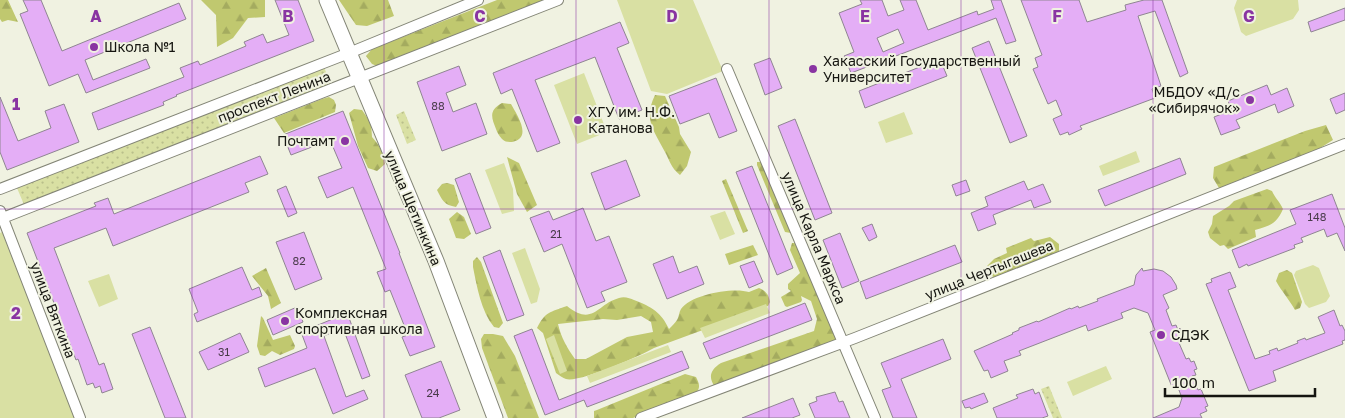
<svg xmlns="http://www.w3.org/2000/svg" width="1345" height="418" font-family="'Golos Text',sans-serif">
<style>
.grass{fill:url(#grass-dots)}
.forest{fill:url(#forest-firs);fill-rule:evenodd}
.park{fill:#d9e0a3}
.building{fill:#e4aef6;stroke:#8f8592;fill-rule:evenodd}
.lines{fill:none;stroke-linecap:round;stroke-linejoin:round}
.minor-casing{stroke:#838576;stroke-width:12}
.primary-casing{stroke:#838576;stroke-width:17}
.minor{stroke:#fff;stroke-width:10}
.primary{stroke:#fff;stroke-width:15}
.grid{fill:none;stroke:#8934a2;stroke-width:1;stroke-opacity:0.55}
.poi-dot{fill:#8934a2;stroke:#f0f2e1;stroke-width:2}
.labels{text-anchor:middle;stroke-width:4;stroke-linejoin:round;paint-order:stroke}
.number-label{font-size:11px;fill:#493b4a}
.poi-label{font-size:14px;fill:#151510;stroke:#f0f2e1;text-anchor:start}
.street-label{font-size:14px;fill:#151510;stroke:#f0f2e1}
.grid-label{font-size:16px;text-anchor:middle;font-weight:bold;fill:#8934a2;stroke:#f0f2e1;stroke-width:4;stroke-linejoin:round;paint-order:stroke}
</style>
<defs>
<pattern id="grass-dots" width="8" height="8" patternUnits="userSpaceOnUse" patternTransform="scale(1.25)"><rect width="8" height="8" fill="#d9e0a3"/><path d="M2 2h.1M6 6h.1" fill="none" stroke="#b9bf8b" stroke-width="1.8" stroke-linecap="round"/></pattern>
<pattern id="forest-firs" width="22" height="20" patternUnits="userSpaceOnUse" patternTransform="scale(1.25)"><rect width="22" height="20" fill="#c0c86f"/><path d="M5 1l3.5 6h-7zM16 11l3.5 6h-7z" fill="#a4ab5f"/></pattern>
</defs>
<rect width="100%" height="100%" fill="#f0f2e1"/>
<!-- grass -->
<path class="grass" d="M324 67 331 85 25 207 17 188Z
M404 111 416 140 407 144 396 115Z
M1049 386 1062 418H1053L1041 389Z"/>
<!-- forest -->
<path class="forest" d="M0 0H8L18 22 8 20 2 22 0 19Z
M201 0H265V17L248 18 233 38 217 47 216 15Z
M339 0H388L394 16 367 26 356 25Z
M497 0H547L377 66 372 64 366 56 372 49Z
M655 95 665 96 679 127 680 134 691 152 687 166 680 175C671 168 670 161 665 152 654 130 643 120 655 95Z
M329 97 334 100 336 105 335 112 284 133 274 118 322 99Z
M502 103 511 104C517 115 533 138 512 142 508 142 505 142 502 139 499 136 497 132 496 129 491 117 489 110 502 103Z
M354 109 362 110 371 123 372 137C380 146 383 152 385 164L377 171 368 168 358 146 349 113Z
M1326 125 1333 140 1312 153 1233 184 1219 188 1213 178 1214 167 1305 131Z
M507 157 519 163 537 205 527 212 517 194Z
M757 162H761L792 229 791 233 785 232 757 165Z
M726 179 748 231 743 233 722 181Z
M447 183 454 185 459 202 456 207C444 205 442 200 437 190L442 184Z
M1267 189 1272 191C1275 198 1280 202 1283 209 1276 225 1270 225 1255 230L1256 237 1228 249 1224 245 1220 246 1210 238 1208 232 1212 224 1213 216 1229 206 1234 201Z
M457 212 464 217 471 234 464 239 456 238 449 219Z
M1050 237 1059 244V251L1053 260 994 279 987 266 994 259 1007 253 1006 248 1031 238 1034 241Z
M792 243H798L837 340 715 387C708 377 710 370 721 363L814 331 817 319 811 301 801 296 802 300 801 302 787 307 785 306 781 297 791 291 788 289V284L800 273 790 250Z
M753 245 758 255 729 265 725 254Z
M477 257 481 262 503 323 499 328 494 327C481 311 477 287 473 267V261Z
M266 268 281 303 271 309 268 296 252 276Z
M1287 270 1292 273 1302 302 1300 308 1295 310C1289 299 1282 292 1276 281L1279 273Z
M759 288C766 291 769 295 770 302L768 306 654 348C640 356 579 383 566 379 563 378 559 375 556 373L543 333 537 328C545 312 550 312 567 306 593 327 597 304 619 298 624 296 630 298 634 300 652 307 661 312 669 329 672 326 675 323 677 320 679 317 679 312 681 309 691 294 734 287 749 292ZM641 316 651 322 653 332 627 337 586 359H575C567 348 561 337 558 324L603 319 617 320Z
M261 316 263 318 273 340 290 335 295 346 294 349 280 355 272 351 265 356 260 355 257 346Z
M484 334H493L503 336 515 356 539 418H508L482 348 481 339Z
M685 374 696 377C699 383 701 387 696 393L633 418H594V411L597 410Z"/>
<!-- park -->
<path class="park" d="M617 0H693L723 71 667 94 651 91Z
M1237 0H1298L1299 10 1293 19 1246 36 1241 32 1234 8Z
M584 73 607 132 577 144 554 85Z
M904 112 913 134 886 143 878 122Z
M1136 151 1140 162 1103 176 1099 166Z
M504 163 513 189 514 211 502 214 485 170Z
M725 211 735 234 720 240 710 216Z
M2 232 75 418H0V233Z
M525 248 540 289 537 302 531 304 512 253Z
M1313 265 1319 268 1330 296 1326 302 1309 308 1305 304 1294 275 1296 271Z
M109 274 118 299 99 307 88 281Z
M766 304 770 313 705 338 700 328Z
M554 335 567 371 560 374 546 339Z
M668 345 671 352 590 383 587 376Z
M1106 366 1112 379 1073 396 1067 382Z"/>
<!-- building -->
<path class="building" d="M23 0H41L62 51 179 3 186 19 85 60 93 80 146 59 150 68 86 93 78 74 49 86 20 14 28 11Z
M275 0H298L314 41 176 95 177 96 163 102 164 105 98 130 92 113 184 77 180 68 198 61 200 65 246 46 244 42 263 34 267 43 289 35Z
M860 0H882L888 16 904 10 900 0H916L928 30 977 11 978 15 994 9 991 0H1001L1016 41 1006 44 996 18 851 73 844 56 854 52 839 13 862 4ZM898 29 904 43 883 52 877 38Z
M1021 0H1079L1087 22 1126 10 1125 5 1144 0H1162L1188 73 1180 77 1155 11 1138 16 1161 86 1152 89 1155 98 1080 126 1082 129 1069 135 1068 132 1060 135 1053 119 1062 115 1056 100 1048 104 1033 69 1038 67 1035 58 1042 55Z
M1345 8V20L1311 32 1308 22Z
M620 22 629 43 617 48 642 110 619 119 595 57 535 80 560 143 537 152 512 89 501 94 493 73Z
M989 41 1027 136 1010 143 972 48Z
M770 58 782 88 765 95 754 64Z
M940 59 947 76 865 108 859 91Z
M459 66 466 85 446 93 453 112 476 103 487 134 442 151 417 82Z
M716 78 737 131 719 138 709 113 680 124 669 96Z
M1267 85 1271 95 1287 88 1294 106 1278 113 1275 104 1236 120 1240 128 1221 135 1214 117 1232 110 1228 101Z
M1345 93V110L1336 114 1330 99Z
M0 97 18 141 51 128 45 111 64 104 79 142 7 170 0 152Z
M343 111 400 253H399L435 347 410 356 402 337 408 335 390 290 385 292 377 272 386 269 353 187 327 198 318 177 342 168 330 140 291 155 283 135Z
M795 119 832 213 815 220 778 126Z
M260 156 268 174 245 183 249 192 113 246 106 228 54 248 99 365 104 363 113 389 102 393 100 386 95 388 93 383 87 385 78 359 76 360 27 233 96 206 94 203 108 198 114 214Z
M1180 158 1186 174 1105 206 1098 190Z
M626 160 640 196 605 210 591 173Z
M752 166 793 268 777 275 736 172Z
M470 173 491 228 476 234 455 179Z
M966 180 970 191 956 196 952 185Z
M1024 181 1028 190 1043 184 1051 202 1034 208 1031 200 993 215 996 224 978 231 971 213 988 206 985 197Z
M286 186 297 213 288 217 277 190Z
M1332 194 1345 228V251L1337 233 1327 237 1324 229 1301 238 1303 242 1294 245 1295 248 1248 266 1247 264 1239 268 1232 250 1296 224 1290 210Z
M583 208 596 241 609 236 627 282 601 292 605 301 587 308 562 244 544 252 530 218 549 211 553 220Z
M872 224 877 237 869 241 862 228Z
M304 232 322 279 295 290 276 242Z
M840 233 859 281 842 288 823 240Z
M955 245 962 262 866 299 860 282Z
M500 250 524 315 507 321 483 257Z
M673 256 679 273 697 266 704 284 667 299 653 264Z
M754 261 763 282 749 288 740 266Z
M242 267 252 290 259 287 262 296 197 322 194 314 198 312 189 289Z
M1142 268 1143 271 1154 269 1163 271 1171 277 1176 285 1177 289 1163 295 1169 308 1166 310 1172 326 1176 325 1178 330 1180 328 1183 336 1181 337 1182 341 1179 343 1186 359 1189 358 1191 362 1194 361 1197 369 1194 370 1196 375 1192 376 1198 390 1201 389 1208 406 1205 407 1207 411 1200 414 1202 418H1153L1179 407 1182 398 1177 385 1172 387 1150 332 1155 330 1148 313 1134 308 1121 313 1123 318 1088 331 1086 325 1019 351 1021 355 1004 361 1008 371 991 378 988 370 984 371 974 351 1013 334 1012 333 1019 330V328L1037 321 1038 322 1070 308 1071 309 1078 306 1079 308 1098 301 1097 299 1134 285 1136 275Z
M1230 272 1236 287 1228 290 1255 359 1270 354 1269 351 1277 348 1278 351 1298 343 1297 341 1305 338 1306 340 1325 333 1318 317 1334 310 1340 326 1342 325 1345 331V340L1342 341 1343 344 1273 371 1276 381 1249 391 1206 284 1212 282 1211 279Z
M805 303 812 320 710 359 703 343Z
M297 307 303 322 273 335 267 320Z
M348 315 370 376 362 379 343 328 324 336 346 397 364 390 368 399 333 414 315 368 265 387 258 368 307 348 301 332 340 316 341 318Z
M150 327 186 418H165L132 334Z
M532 329 559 400 682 351 689 368 587 407 584 400 545 415 514 336Z
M240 333 249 352 208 370 199 352Z
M943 339 951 359 901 379 917 418H893L882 390 891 387 881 363Z
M441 361 460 410 439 418H422L405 375Z
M1033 389 1035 394 1039 392 1048 416 1042 418H997L993 408 1018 398 1016 395Z
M835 392 839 402 843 401 850 418H815L809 404 817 401 816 397Z
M984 393 988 402 971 409 970 407 965 408 962 401Z
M793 398 800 415 792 418H742Z"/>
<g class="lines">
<defs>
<path id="minor" d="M727 69 875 418
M0 189 349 53 478 0
M0 211 80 418
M0 219 558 0
M641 418 855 338 1345 144"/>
<path id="primary" d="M327 0 436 261 495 418"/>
</defs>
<!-- minor casing -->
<use href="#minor" class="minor-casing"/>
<!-- primary casing -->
<use href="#primary" class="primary-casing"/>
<!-- minor -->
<use href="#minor" class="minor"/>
<!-- primary -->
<use href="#primary" class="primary"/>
</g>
<!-- grid -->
<path class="grid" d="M192 0V418M384 0V418M576 0V418M769 0V418M961 0V418M1153 0V418M0 209H1345"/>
<!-- markers -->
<g class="poi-dot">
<circle cx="94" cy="47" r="5"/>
<circle cx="813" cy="69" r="5"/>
<circle cx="1250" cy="100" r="5"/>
<circle cx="578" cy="120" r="5"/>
<circle cx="345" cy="141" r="5"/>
<circle cx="285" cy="321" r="5"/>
<circle cx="1161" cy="335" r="5"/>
</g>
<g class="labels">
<!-- number labels -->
<g class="number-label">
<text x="438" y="110">88</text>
<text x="1317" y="221">148</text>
<text x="556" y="238">21</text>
<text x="299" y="265">82</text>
<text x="224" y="356">31</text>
<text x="433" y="397">24</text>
</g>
<!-- poi labels -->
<g class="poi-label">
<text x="104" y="52">Школа №1</text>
<text x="823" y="66">Хакасский Государственный<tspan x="823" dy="16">Университет</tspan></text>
<text x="1240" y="97" text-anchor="end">МБДОУ «Д/с<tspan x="1240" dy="16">«Сибирячок»</tspan></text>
<text x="588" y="117">ХГУ им. Н.Ф.<tspan x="588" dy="16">Катанова</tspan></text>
<text x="335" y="146" text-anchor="end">Почтамт</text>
<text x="295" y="318">Комплексная<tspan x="295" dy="16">спортивная школа</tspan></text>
<text x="1171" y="340">СДЭК</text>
</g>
<!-- street labels -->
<g class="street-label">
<text transform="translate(274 97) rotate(-21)" y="5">проспект Ленина</text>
<text transform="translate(413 208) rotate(67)" y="5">улица Щетинкина</text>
<text transform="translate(814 238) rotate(67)" y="5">улица Карла Маркса</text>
<text transform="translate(989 270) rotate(-22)" y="5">улица Чертыгашева</text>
<text transform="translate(53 310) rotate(69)" y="5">улица Вяткина</text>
</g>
</g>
<g class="grid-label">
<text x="96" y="22">A</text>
<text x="288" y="22">B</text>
<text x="480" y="22">C</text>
<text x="672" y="22">D</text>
<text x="865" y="22">E</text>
<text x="1057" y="22">F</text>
<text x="1249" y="22">G</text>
<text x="16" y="110">1</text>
<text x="16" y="319">2</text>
</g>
<!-- scale -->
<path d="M1165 388v8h150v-8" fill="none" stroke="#151510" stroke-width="2.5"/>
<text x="1172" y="388" font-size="15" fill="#151510" stroke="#f0f2e1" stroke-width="4" paint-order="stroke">100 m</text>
</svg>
